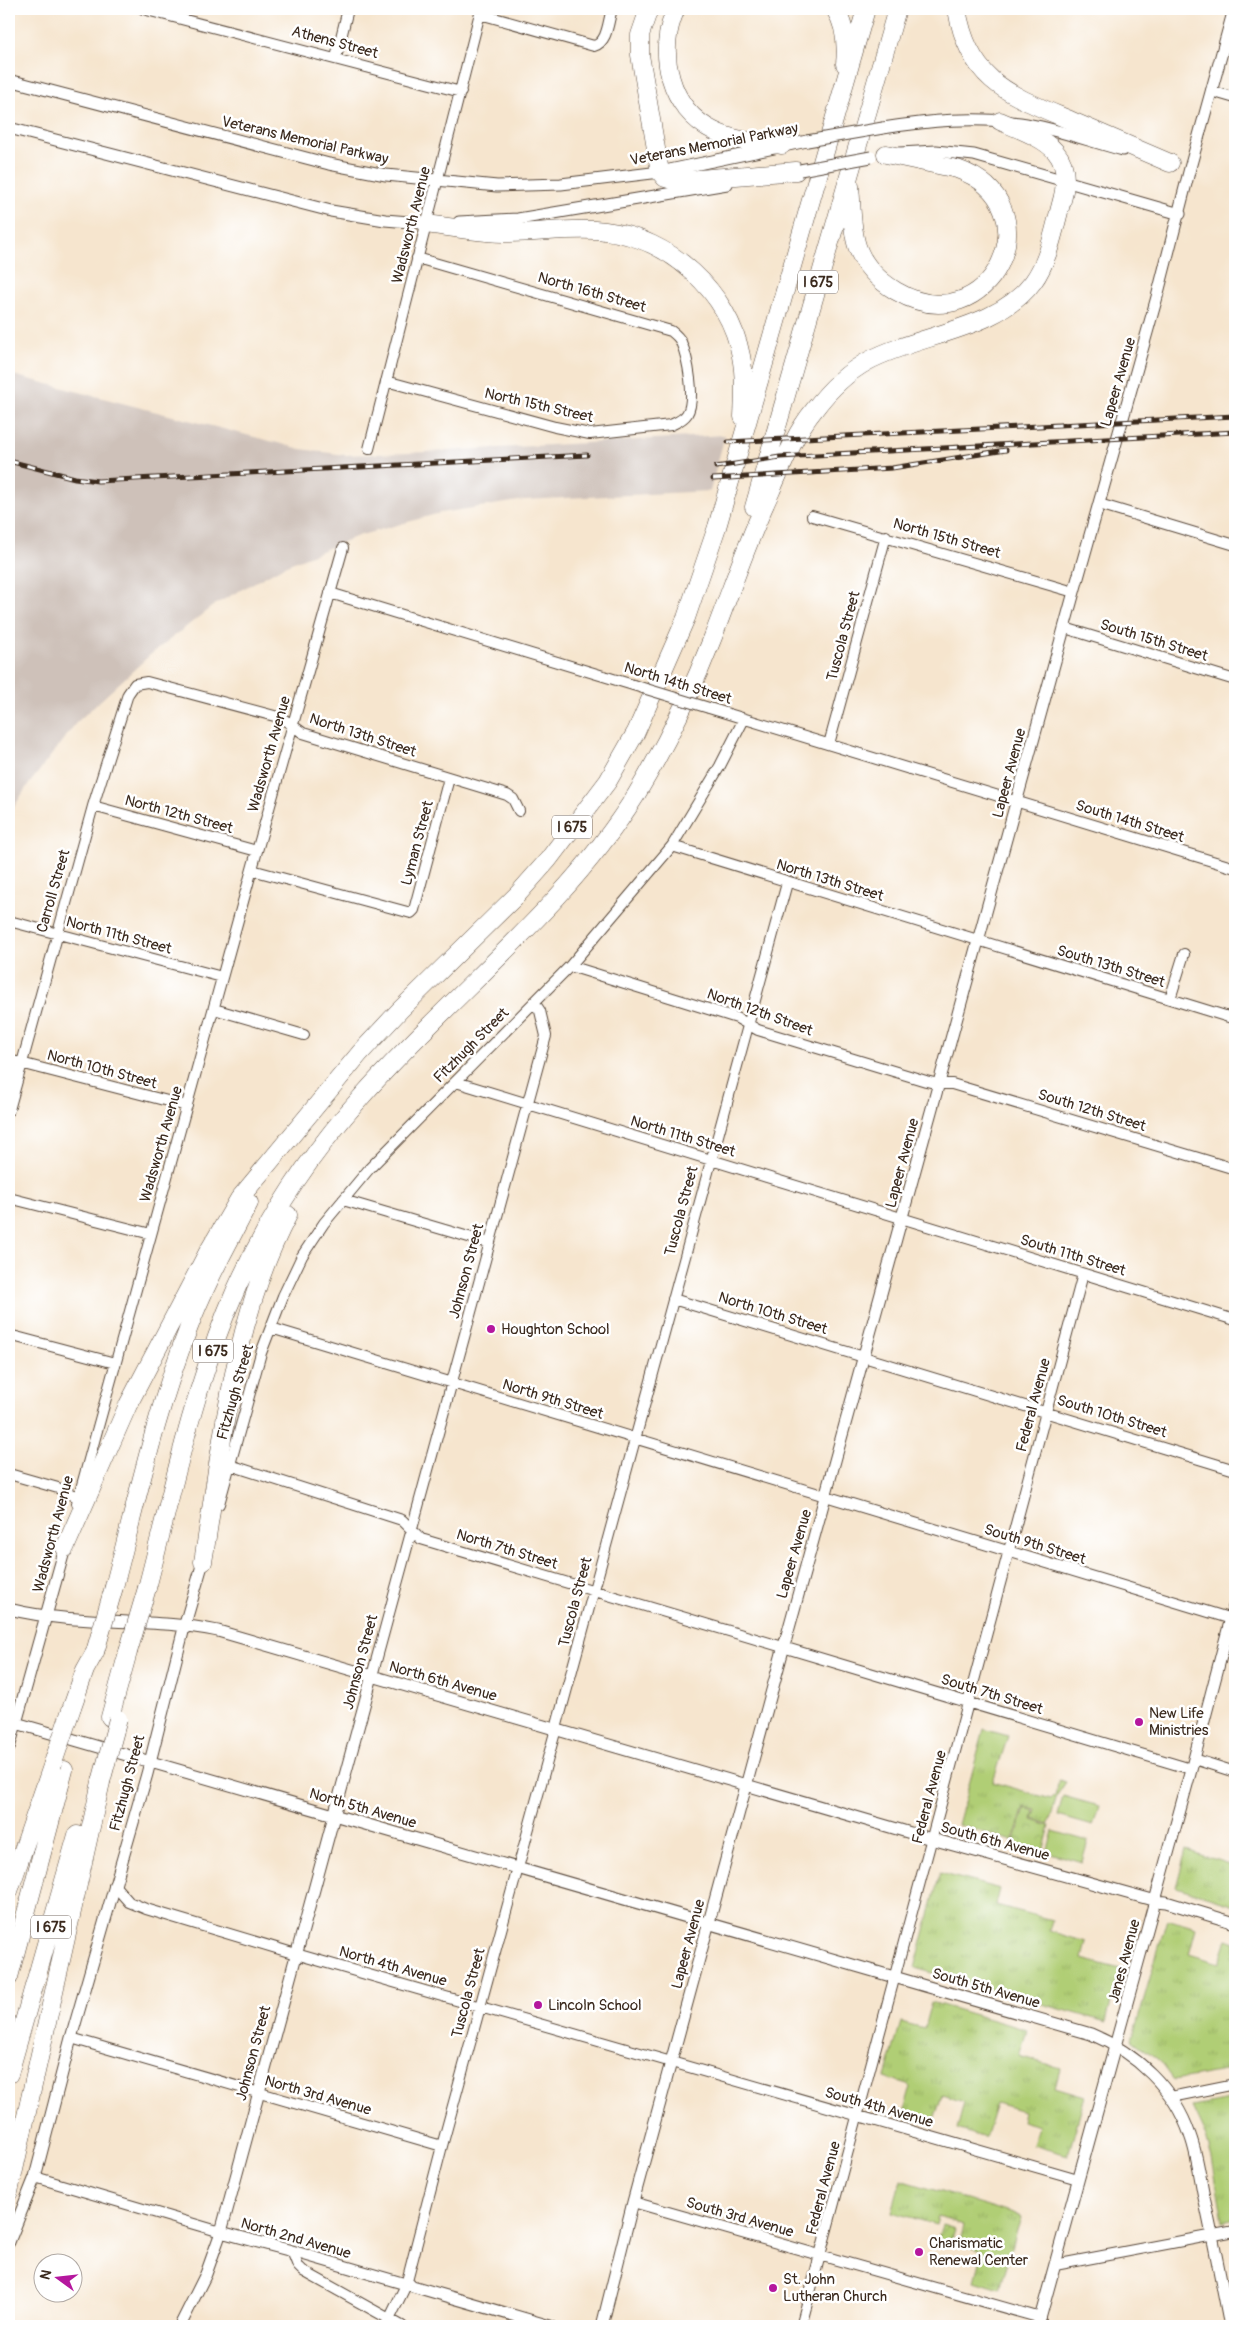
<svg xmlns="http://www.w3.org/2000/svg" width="1244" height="2335" font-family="Pangolin,sans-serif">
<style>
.railway{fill:#cec1b9}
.grass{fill:url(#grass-tufts);stroke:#767c4a}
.park{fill:url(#park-crowns);stroke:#767c4a}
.garden{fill:url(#garden-furrows);stroke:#767c4a}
.pitch{fill:#b0ce75;stroke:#767c4a}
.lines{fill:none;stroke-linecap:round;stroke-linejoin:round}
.minor-casing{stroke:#574638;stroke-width:12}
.tertiary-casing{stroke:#574638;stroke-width:13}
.motorway-casing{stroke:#574638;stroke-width:19}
.minor{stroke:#fff;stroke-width:10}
.tertiary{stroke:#fff;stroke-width:11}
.motorway{stroke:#fff;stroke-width:18}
.rail-casing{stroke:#3b2a1e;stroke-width:5}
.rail{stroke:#fff;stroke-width:3;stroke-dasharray:9;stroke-linecap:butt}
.minor-bridge-casing{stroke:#574638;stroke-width:12;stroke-linecap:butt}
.tertiary-bridge-casing{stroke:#574638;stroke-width:13;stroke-linecap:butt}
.motorway-bridge-casing{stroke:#574638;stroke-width:19;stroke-linecap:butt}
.minor-bridge{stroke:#fff;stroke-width:10}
.tertiary-bridge{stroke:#fff;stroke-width:11}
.motorway-bridge{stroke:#fff;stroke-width:18}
.poi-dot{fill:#b5179e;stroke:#fff;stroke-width:2}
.labels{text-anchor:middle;stroke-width:5;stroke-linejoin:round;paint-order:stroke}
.shield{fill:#fff;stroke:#766a62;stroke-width:1}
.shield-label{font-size:14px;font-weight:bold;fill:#3b2a1e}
.street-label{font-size:15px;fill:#3b2a1e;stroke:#fff}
.poi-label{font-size:15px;fill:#3b2a1e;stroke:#fff;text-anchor:start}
</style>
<defs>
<pattern id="grass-tufts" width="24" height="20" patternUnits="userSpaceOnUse" patternTransform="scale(1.25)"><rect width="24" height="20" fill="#b0ce75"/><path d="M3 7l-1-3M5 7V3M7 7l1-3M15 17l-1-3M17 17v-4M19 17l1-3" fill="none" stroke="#98b165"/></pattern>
<pattern id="park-crowns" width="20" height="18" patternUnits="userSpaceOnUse" patternTransform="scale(1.25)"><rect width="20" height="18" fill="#b0ce75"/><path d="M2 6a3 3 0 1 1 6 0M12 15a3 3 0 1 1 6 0" fill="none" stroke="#98b165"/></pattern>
<pattern id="garden-furrows" width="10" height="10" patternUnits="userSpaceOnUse" patternTransform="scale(1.25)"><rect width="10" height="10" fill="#b0ce75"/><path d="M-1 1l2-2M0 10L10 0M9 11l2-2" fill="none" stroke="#98b165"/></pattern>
</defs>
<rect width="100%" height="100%" fill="#fff"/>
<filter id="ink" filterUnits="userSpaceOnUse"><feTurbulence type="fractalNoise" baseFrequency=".02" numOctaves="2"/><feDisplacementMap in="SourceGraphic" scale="10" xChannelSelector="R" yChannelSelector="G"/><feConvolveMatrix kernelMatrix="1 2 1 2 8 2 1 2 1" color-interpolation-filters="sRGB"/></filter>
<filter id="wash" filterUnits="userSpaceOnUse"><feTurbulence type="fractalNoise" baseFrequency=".0096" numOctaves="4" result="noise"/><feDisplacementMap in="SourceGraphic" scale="20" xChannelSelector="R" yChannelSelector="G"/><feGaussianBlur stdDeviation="1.12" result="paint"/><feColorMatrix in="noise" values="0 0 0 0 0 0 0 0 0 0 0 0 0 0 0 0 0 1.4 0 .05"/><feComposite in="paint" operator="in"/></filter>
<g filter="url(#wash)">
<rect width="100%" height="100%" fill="#f6e5ce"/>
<!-- railway -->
<path class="railway" d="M9 374 301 449 345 455 409 453 725 435 710 491 525 500 440 513 358 536 284 566 214 605 150 655 76 723 26 788 9 815Z"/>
<!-- grass -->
<path class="grass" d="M984 1729 1008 1736 993 1782 1051 1799 1055 1795 1059 1780 1066 1782 1057 1795 1049 1824 1033 1819 1036 1810 1024 1807 1013 1841 958 1825Z
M1186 1850 1235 1866V1905L1176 1887Z
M940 1873 1000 1889 996 1905 1052 1920 1049 1931 1086 1942 1082 1959 1120 1969 1106 2022 915 1968Z
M1167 1919 1196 1928 1189 1954 1219 1963 1227 1939 1235 1942V2069L1174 2080 1160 2061 1132 2040Z
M931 2002 1027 2030 1019 2056 1060 2068 1055 2087 1085 2096 1068 2155 1033 2145 1039 2126 1022 2121 1024 2111 996 2103 985 2138 957 2129 964 2102 942 2095 933 2124 903 2115 911 2087 908 2084 885 2077 901 2022 924 2028Z
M1235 2099V2218L1223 2221 1212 2157 1206 2137 1192 2107Z
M901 2180 1021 2216 1000 2289 975 2281 983 2251 959 2244 964 2225 938 2217 936 2225 892 2212Z"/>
<!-- park -->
<path class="park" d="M1025 1808 1034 1811 1032 1820 1050 1826 1043 1852 1014 1843Z"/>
<!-- garden -->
<path class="garden" d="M942 2225 955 2229 950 2245 937 2241Z"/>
<!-- pitch -->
<path class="pitch" d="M1063 1796 1099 1806 1093 1826 1058 1816Z
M1053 1831 1088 1841 1082 1862 1047 1852Z"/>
</g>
<g filter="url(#ink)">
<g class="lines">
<defs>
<path id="minor" d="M143 9 461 92
M480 14 594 46C608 42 608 21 612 9
M336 58 348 9
M1211 91 1235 98
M386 381 555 427 590 434 671 425C677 422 683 420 687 414 696 400 688 358 681 342 679 337 675 334 671 331L417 258
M369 449 481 9
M1099 504 1235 545
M812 516 1074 592
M330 593 633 685
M1065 628 1235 680
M709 708 1235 868
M829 744 886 536
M93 806 257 851
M672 846 1235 1019
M252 870 411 913 414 910 449 778
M9 921 222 977
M570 966 737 1018 758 1030 926 1081 939 1084H952L1235 1169
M1170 999 1184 954
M214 1009 304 1035
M9 1060 187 1106
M456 1082 1235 1320
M9 1110 93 806 128 694 135 684 147 682 282 718 303 733 507 795 513 799 519 811
M9 1198 151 1234
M343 1200 489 1243
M673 1299 1235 1470
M271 1328 1235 1620
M9 1335 115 1363
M230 1465 402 1520 421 1539 1191 1769
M9 1474 58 1488 79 1498
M77 1503 257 851 343 548
M219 1504 261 1353 283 1296 302 1256 324 1223 369 1169 570 966 672 846 720 766 744 719
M372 1676 546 1036 540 1011 534 1002
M1194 1759 1235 1772
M114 1885 129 1902 146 1909 296 1954 1078 2179
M71 2038 442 2146
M1171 2097 1235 2084
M35 2177 221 2232
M633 2202 1041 2318
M292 2251 298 2266 303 2271 402 2326
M1055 2265 1235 2231
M386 2326 406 2285 442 2146 787 883
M801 2326 1083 1274"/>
<path id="tertiary" d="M9 80 329 164 386 175 497 186 561 184 660 172 807 141
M9 128 331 211 385 220 433 224
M883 128C928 121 974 116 1020 123 1055 128 1089 141 1123 150
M900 153 936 151 974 155 1180 214
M459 222 518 219 727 184
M9 1609C77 1626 149 1617 218 1631L921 1836 1156 1901 1166 1902 1235 1923
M9 1721 1091 2034C1136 2053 1174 2088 1190 2135 1198 2156 1200 2180 1205 2202 1214 2243 1222 2285 1230 2326
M9 1748 65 1548
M221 2232 292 2251 550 2326
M9 2242 35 2177 71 2038 147 1774 185 1624 203 1562
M180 2326 206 2274 221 2232 372 1676
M602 2326 633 2202 784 1646 1074 592 1157 297 1190 168 1234 9
M1038 2326 1194 1759 1235 1603"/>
<path id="motorway" d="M649 9 640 35V55L660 172 665 178 675 181 796 171
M676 9C656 52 669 109 714 131 735 142 760 142 782 145
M835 9C845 25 847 45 845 64
M957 9C969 83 1011 95 1072 121 1104 135 1137 149 1170 163
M850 186C852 206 851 227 857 246 863 265 879 281 896 291 990 347 1058 204 957 169L886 154
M427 224C455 228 482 233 510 233 541 233 574 227 605 231 670 238 729 292 741 356 745 376 744 397 743 417
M754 507 897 9
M65 1548 128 1405 208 1252 239 1199 360 1053 400 1010 518 894 548 860 608 781 636 732 686 618 717 527 866 9
M203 1562C222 1446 232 1321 288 1215
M114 1587C137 1500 156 1411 189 1327 205 1284 228 1244 249 1203
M147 1588C171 1496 191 1401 226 1313 258 1233 306 1159 363 1095 452 994 564 910 636 795 666 745 692 691 713 637 732 588 748 539 771 491 783 464 795 433 814 410 829 390 846 373 868 361 918 334 998 330 1033 282 1049 260 1054 230 1061 204 1077 149 1044 140 1000 121
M72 1707 85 1670 95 1652
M110 1717 128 1652
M9 1891 52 1766
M9 1977 64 1770
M9 2074 77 1835
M9 2192 101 1782"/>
</defs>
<!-- minor casing -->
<use href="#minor" class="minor-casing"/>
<!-- tertiary casing -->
<use href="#tertiary" class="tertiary-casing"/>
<!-- motorway casing -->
<use href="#motorway" class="motorway-casing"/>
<!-- minor -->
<use href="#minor" class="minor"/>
<!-- tertiary -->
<use href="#tertiary" class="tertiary"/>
<!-- motorway -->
<use href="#motorway" class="motorway"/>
<defs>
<path id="rail" d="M728 442 1235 416
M9 461 75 478 98 481 587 455
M716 467 780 457 1235 432
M713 479 892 468 1006 450"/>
</defs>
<!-- rail casing -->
<use href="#rail" class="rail-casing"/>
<!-- rail -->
<use href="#rail" class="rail"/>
<defs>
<path id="minor-bridge" d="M633 685 709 708"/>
<path id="tertiary-bridge" d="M807 141 883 128
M800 170 871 157"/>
<path id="motorway-bridge" d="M95 1652 114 1587
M128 1652 147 1588
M52 1766 72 1707
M101 1782 118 1719"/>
</defs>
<!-- minor-bridge casing -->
<use href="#minor-bridge" class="minor-bridge-casing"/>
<!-- tertiary-bridge casing -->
<use href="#tertiary-bridge" class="tertiary-bridge-casing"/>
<!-- motorway-bridge casing -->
<use href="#motorway-bridge" class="motorway-bridge-casing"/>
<!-- minor-bridge -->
<use href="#minor-bridge" class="minor-bridge"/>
<!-- tertiary-bridge -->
<use href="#tertiary-bridge" class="tertiary-bridge"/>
<!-- motorway-bridge -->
<use href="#motorway-bridge" class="motorway-bridge"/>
</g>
</g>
<!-- markers -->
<g class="poi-dot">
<circle cx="491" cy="1329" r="5"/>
<circle cx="1139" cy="1722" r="5"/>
<circle cx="538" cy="2005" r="5"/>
<circle cx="919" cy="2252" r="5"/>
<circle cx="773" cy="2288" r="5"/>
</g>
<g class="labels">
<!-- shield labels -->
<g class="shield">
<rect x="798" y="270.5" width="40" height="23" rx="4"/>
<rect x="552" y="815.5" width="40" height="23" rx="4"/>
<rect x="193" y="1339.5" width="40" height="23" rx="4"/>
<rect x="31" y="1915.5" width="40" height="23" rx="4"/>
</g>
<g class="shield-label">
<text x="818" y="287">I 675</text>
<text x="572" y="832">I 675</text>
<text x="213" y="1356">I 675</text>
<text x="51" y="1932">I 675</text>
</g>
<!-- street labels -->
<g class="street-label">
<text transform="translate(335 42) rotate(15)" y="5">Athens Street</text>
<text transform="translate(305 140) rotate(13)" y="5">Veterans Memorial Parkway</text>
<text transform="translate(714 144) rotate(-11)" y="5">Veterans Memorial Parkway</text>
<text transform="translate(411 225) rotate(-76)" y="5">Wadsworth Avenue</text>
<text transform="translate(592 292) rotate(16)" y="5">North 16th Street</text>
<text transform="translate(1118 382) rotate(-74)" y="5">Lapeer Avenue</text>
<text transform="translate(539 405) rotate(13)" y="5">North 15th Street</text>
<text transform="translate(947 538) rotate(16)" y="5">North 15th Street</text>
<text transform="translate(843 636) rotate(-75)" y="5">Tuscola Street</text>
<text transform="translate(1154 640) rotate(17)" y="5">South 15th Street</text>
<text transform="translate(678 683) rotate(17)" y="5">North 14th Street</text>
<text transform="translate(363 735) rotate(18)" y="5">North 13th Street</text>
<text transform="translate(269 754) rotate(-74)" y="5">Wadsworth Avenue</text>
<text transform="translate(1009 773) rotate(-75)" y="5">Lapeer Avenue</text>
<text transform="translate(179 814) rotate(15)" y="5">North 12th Street</text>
<text transform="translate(1130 821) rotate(17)" y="5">South 14th Street</text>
<text transform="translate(417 843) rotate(-75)" y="5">Lyman Street</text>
<text transform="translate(830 880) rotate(17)" y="5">North 13th Street</text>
<text transform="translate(53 891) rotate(-74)" y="5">Carroll Street</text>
<text transform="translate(119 935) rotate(15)" y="5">North 11th Street</text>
<text transform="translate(1111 966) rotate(17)" y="5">South 13th Street</text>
<text transform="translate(760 1012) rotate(20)" y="5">North 12th Street</text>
<text transform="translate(471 1045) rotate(-45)" y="5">Fitzhugh Street</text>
<text transform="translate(102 1069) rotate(15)" y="5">North 10th Street</text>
<text transform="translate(1092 1110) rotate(17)" y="5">South 12th Street</text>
<text transform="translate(683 1136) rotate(17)" y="5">North 11th Street</text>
<text transform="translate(161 1144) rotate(-74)" y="5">Wadsworth Avenue</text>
<text transform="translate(902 1163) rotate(-75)" y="5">Lapeer Avenue</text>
<text transform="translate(681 1211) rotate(-75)" y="5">Tuscola Street</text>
<text transform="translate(1073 1255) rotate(17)" y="5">South 11th Street</text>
<text transform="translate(466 1271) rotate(-75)" y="5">Johnson Street</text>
<text transform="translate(773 1313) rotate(17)" y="5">North 10th Street</text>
<text transform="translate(235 1392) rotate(-74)" y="5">Fitzhugh Street</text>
<text transform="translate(553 1399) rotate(17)" y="5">North 9th Street</text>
<text transform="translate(1033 1405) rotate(-75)" y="5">Federal Avenue</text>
<text transform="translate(1112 1416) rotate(17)" y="5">South 10th Street</text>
<text transform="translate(53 1534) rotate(-75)" y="5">Wadsworth Avenue</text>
<text transform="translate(1035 1544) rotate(17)" y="5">South 9th Street</text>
<text transform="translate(507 1549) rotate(17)" y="5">North 7th Street</text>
<text transform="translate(794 1554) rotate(-74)" y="5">Lapeer Avenue</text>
<text transform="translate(575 1602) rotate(-75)" y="5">Tuscola Street</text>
<text transform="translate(360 1662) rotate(-75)" y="5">Johnson Street</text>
<text transform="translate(443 1681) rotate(16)" y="5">North 6th Avenue</text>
<text transform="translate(992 1694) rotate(17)" y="5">South 7th Street</text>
<text transform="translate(127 1783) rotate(-75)" y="5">Fitzhugh Street</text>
<text transform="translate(929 1797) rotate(-75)" y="5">Federal Avenue</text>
<text transform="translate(363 1808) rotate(16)" y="5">North 5th Avenue</text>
<text transform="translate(995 1841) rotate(15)" y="5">South 6th Avenue</text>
<text transform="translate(688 1944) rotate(-75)" y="5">Lapeer Avenue</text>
<text transform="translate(1124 1961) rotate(-75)" y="5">Janes Avenue</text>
<text transform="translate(393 1966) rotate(16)" y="5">North 4th Avenue</text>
<text transform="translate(986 1988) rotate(16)" y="5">South 5th Avenue</text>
<text transform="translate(468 1993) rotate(-75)" y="5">Tuscola Street</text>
<text transform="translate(253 2053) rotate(-75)" y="5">Johnson Street</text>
<text transform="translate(318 2095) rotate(16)" y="5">North 3rd Avenue</text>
<text transform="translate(879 2107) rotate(16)" y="5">South 4th Avenue</text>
<text transform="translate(823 2188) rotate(-75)" y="5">Federal Avenue</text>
<text transform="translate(740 2217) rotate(16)" y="5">South 3rd Avenue</text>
<text transform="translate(296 2238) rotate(16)" y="5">North 2nd Avenue</text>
</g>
<!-- poi labels -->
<g class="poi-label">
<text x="501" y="1334">Houghton School</text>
<text x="1149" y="1718">New Life<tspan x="1149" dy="17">Ministries</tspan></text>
<text x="548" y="2010">Lincoln School</text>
<text x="929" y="2248">Charismatic<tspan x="929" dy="17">Renewal Center</tspan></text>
<text x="783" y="2284">St. John<tspan x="783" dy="17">Lutheran Church</tspan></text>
</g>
</g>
<!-- margin -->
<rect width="1244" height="2335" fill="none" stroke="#fff" stroke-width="30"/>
<!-- north arrow -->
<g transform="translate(58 2278) rotate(285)"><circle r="24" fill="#ffffff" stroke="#b1aaa5"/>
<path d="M0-4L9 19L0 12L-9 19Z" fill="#b5179e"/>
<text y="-8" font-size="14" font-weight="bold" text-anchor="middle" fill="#3b2a1e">N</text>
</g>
</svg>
